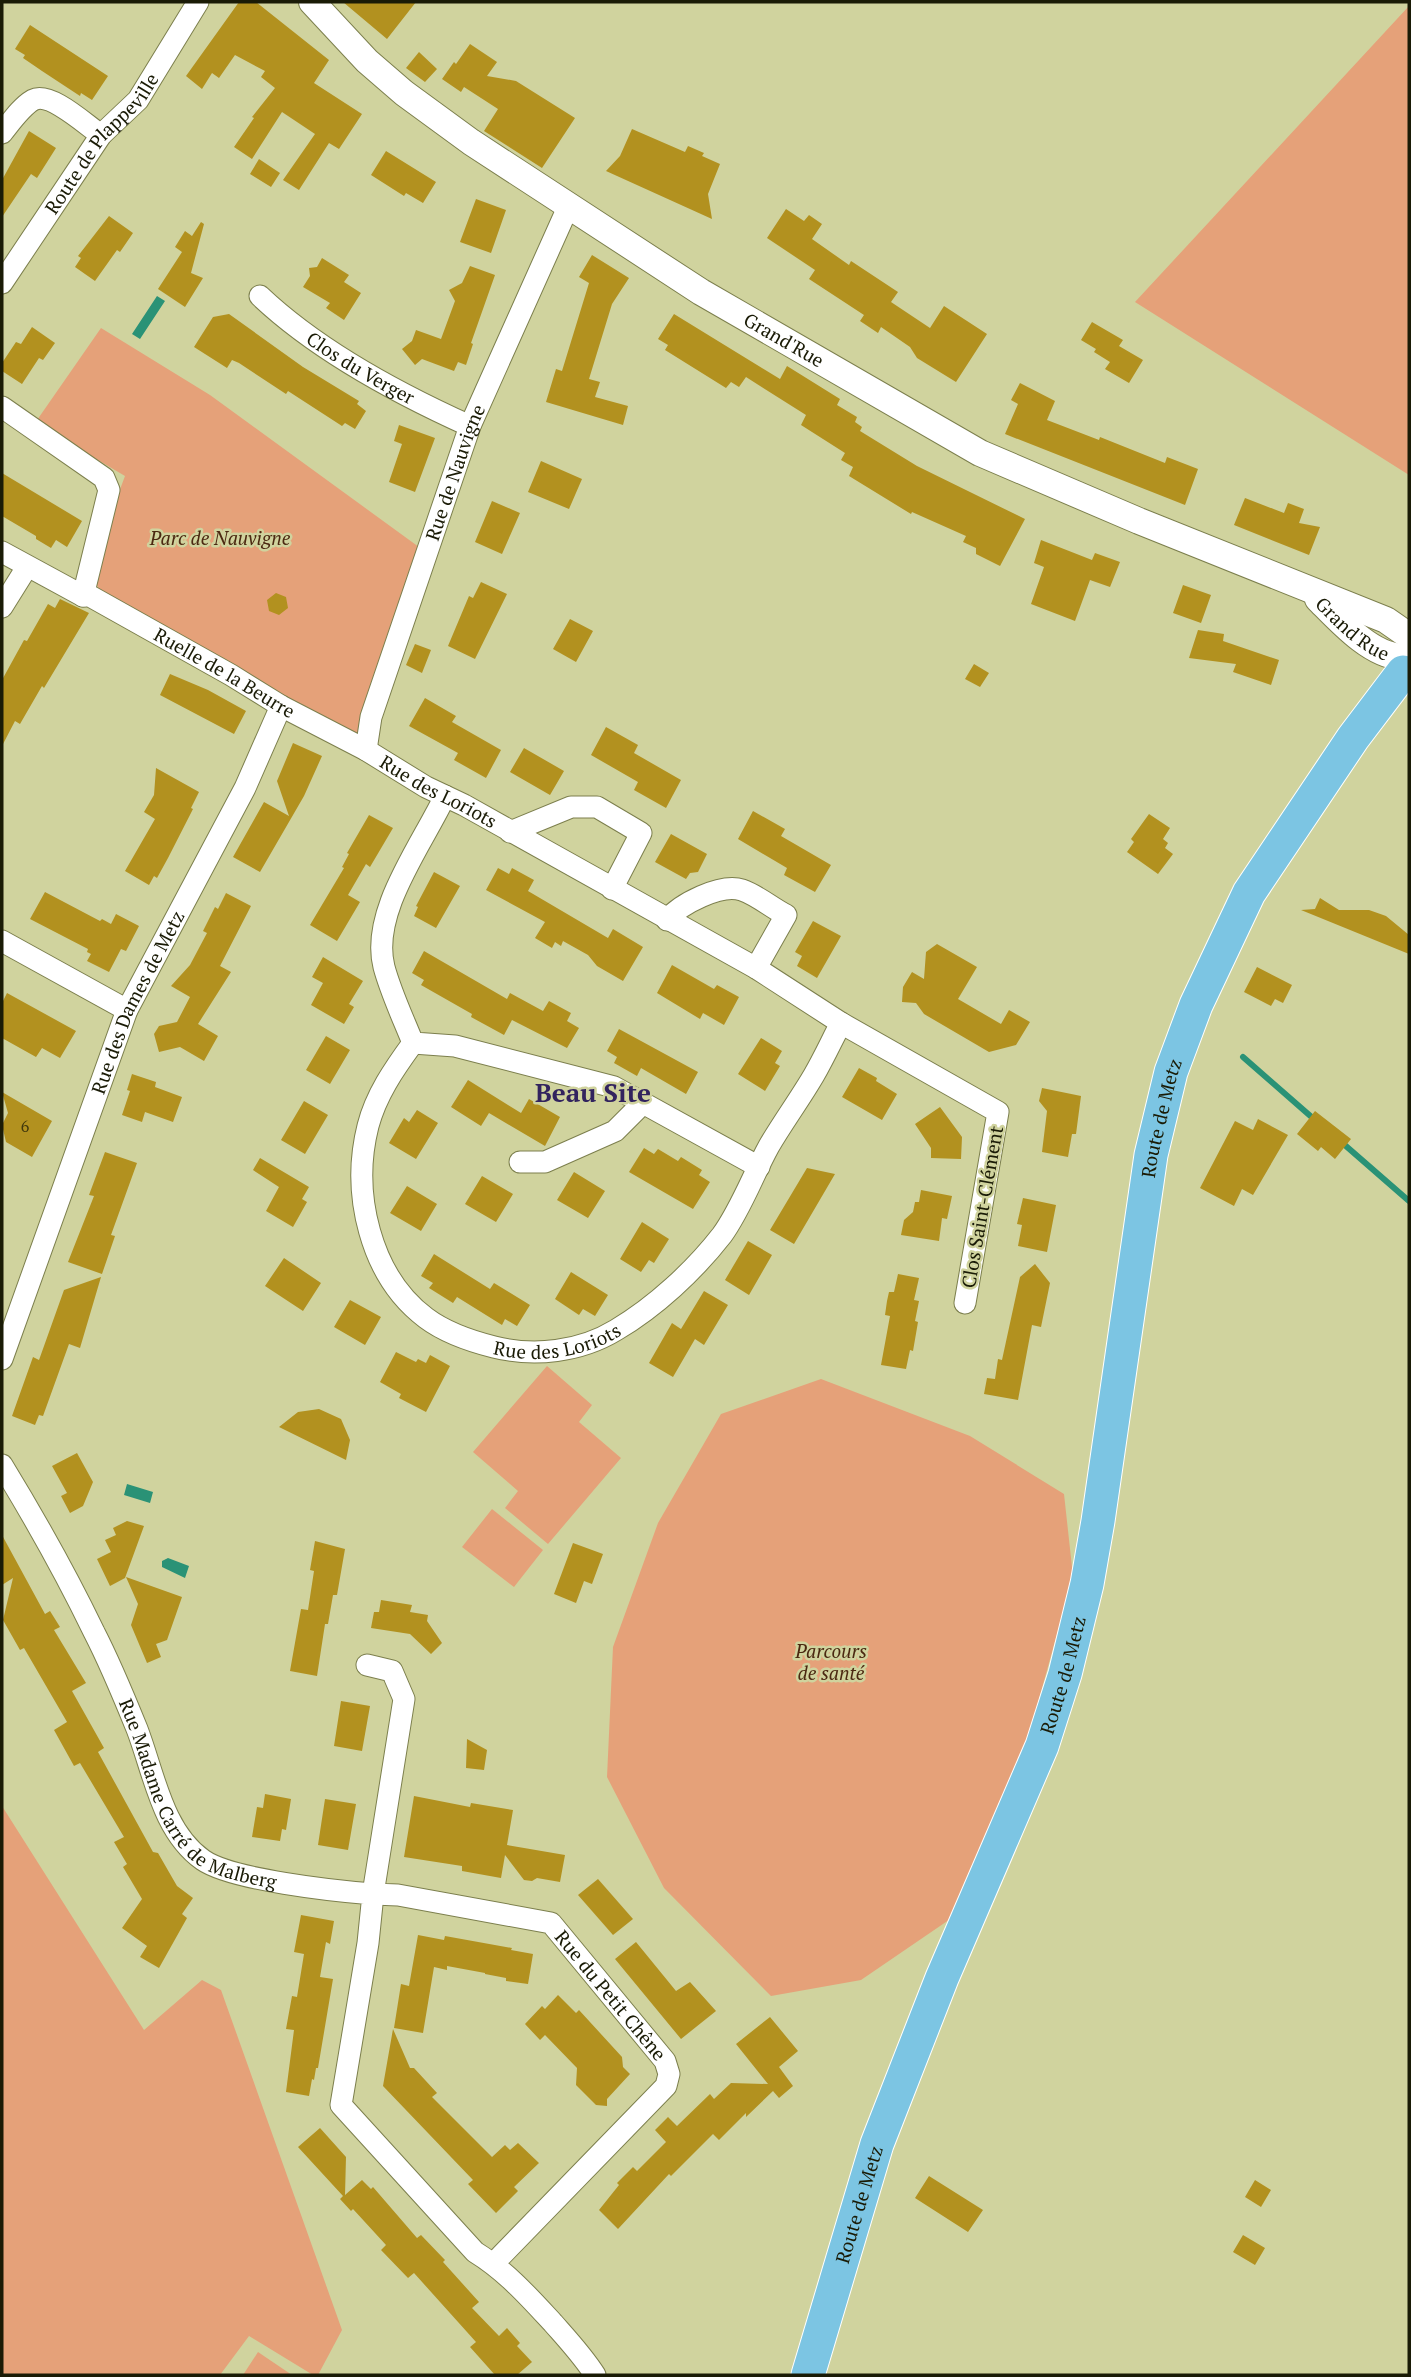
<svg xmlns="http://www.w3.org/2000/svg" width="1411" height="2377" font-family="'PT Serif',serif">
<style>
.green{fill:#e5a179}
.water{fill:#2a9276}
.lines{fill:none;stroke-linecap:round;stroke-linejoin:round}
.stream{stroke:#2a9276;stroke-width:6}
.building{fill:#b2911f}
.minor-casing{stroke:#7c7f4d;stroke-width:23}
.tertiary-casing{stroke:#7c7f4d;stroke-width:28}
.primary-casing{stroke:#fff;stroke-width:35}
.minor{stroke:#fff;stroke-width:21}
.tertiary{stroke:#fff;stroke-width:26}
.primary{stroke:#7cc5e3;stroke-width:33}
.labels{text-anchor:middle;stroke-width:5;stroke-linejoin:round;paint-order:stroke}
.number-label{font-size:16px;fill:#40380c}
.street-label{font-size:19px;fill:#1a1b06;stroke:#d0d39e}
.park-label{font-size:19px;font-style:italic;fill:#4b2811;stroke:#d0d39e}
.district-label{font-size:26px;font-weight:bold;fill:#32235e;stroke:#d0d39e}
</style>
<rect width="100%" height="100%" fill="#d0d39e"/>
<!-- green -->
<path class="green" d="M1409 6V475L1135 302Z
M101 328 210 395 423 550 363 732 352 735 101 592 96 584 94 559 125 476 35 423Z
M547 1366 592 1405 579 1422 621 1458 548 1544 505 1508 518 1491 473 1452Z
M821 1379 970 1436 1064 1494 1073 1576 1031 1728 962 1911 861 1980 771 1996 664 1888 607 1777 613 1647 658 1523 721 1414Z
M492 1509 543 1550 514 1587 462 1547Z
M2 1806 144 2030 202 1980 221 1990 342 2330 318 2375H313L249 2336 220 2375H2Z
M258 2352 292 2375H243Z"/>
<!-- water -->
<path class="water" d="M157 296 165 301 140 339 132 334Z
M127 1484 153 1492 150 1503 124 1495Z
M168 1558 189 1566 185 1578 162 1567V1561Z"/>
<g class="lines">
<!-- stream -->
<path class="stream" d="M1243 1057 1315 1120
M1339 1140 1409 1201"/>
</g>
<!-- building -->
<path class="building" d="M239 2H256L329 60 314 83 362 114 339 149 329 143 299 190 283 180 315 134 282 112 252 159 234 147 254 118 252 117 275 88 261 77 265 71 235 55 219 78 212 73 202 89 186 76Z
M343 2H416L387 39Z
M30 25 108 76 92 100 81 93 80 96 42 71 23 58 25 55 15 49Z
M470 44 497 62 487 76 516 81 575 118 542 168 484 131 498 109 464 87 461 92 442 79 454 62 456 64Z
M419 52 437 69 425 82 406 68Z
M632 129 685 152 688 146 704 153 702 156 720 164 708 194 712 219 606 171 620 156Z
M29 131 56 148 37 178 31 174 2 217V180Z
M386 151 436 182 423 203 406 193 404 196 371 175Z
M259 159 280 173 271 187 250 174Z
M476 199 506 210 491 253 460 242Z
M786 209 804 221 809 215 822 224 812 239 849 265 851 261 898 292 891 302 930 328 944 306 987 334 956 382 917 358 910 347 881 327 878 333 860 321 864 315 809 279 815 270 767 238Z
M109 216 133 233 120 252 117 250 95 281 75 267 81 258 78 256Z
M201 222 204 224 191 273 203 278 185 307 158 289 182 252 175 247 185 231 192 236Z
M592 255 629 278 612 304 589 379 600 382 595 397 628 406 623 425 546 402 556 369 562 371 589 283 579 277Z
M322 258 349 275 344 282 361 293 344 320 326 308 330 303 303 287 310 276 309 268 317 267Z
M470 266 495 275 471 343 473 344 466 365 458 362 454 371 422 359 415 365 402 349 412 341 416 330 441 339 455 301 449 290 462 283Z
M229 314 303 367 359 401 357 404 366 411 355 429 345 423 342 426 288 391 286 394 239 363 232 360 227 368 194 347 213 317Z
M674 314 780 379 787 366 840 399 837 405 857 417 855 422 862 427 860 431 917 466 1025 519 1000 566 976 554V548L963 542 966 536 912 512 911 514 849 476 853 467 841 460 845 453 801 425 806 415 746 377 739 387 731 382 726 388 665 350 668 345 658 339Z
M1092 322 1123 340 1119 346 1143 360 1129 383 1105 369 1110 362 1094 352 1096 349 1081 340Z
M32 327 55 343 43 360 39 358 22 384 2 371V363L16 342 21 344Z
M1020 383 1055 401 1047 420 1099 440 1100 437 1165 463 1167 457 1198 469 1185 505 1005 434 1018 404 1011 400Z
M399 425 435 438 415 492 389 482 402 444 394 441Z
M541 461 582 479 569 509 528 492Z
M2 473 82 521 67 547 56 540 51 548 36 539V536L2 516Z
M1245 498 1284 513 1288 503 1304 509 1299 523 1320 527 1309 555 1234 525Z
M492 501 520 513 502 554 475 542Z
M1041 540 1092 560 1095 553 1120 562 1110 587 1090 580 1075 621 1031 604 1044 567 1034 563Z
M481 582 507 594 475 659 448 646 469 596 473 598Z
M1183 585 1211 595 1201 623 1173 613Z
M276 593 286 597 288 608 279 615 269 611 267 600Z
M60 599 89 613 44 688 42 686 20 724 15 721 2 746V680L24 640 27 641 48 604 55 608Z
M570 619 593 631 576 662 553 649Z
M1198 630 1224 634 1223 641 1279 660 1271 685 1233 672 1236 664 1189 658Z
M415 644 431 650 422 673 406 665Z
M974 664 989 673 980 687 965 679Z
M170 674 208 690 246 711 234 734 160 695Z
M425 698 456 716 452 722 501 750 486 778 454 760 458 753 409 726Z
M606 727 638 745 634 753 681 780 666 808 634 790 638 782 591 755Z
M293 743 322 756 304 796 260 872 233 857 264 802 289 816 277 781Z
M524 748 564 771 550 795 510 772Z
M156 768 199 792 191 808 193 809 168 858 157 878 154 876 149 885 125 871 155 819 144 812 154 795Z
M753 811 785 829 781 836 831 865 815 892 784 875 787 868 738 839Z
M1149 814 1170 828 1163 839 1168 843 1165 848 1173 854 1158 874 1127 852 1134 842 1131 839Z
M369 815 393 828 370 867 366 864 348 895 360 902 337 941 310 925 344 868 342 867 349 854 347 853Z
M671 834 707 854 698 872 690 873 686 879 655 862Z
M498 868 509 874 512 868 534 880 528 891 608 938 613 929 643 947 623 981 597 966 588 955 563 941 561 946 555 942 552 948 535 938 545 922 486 890Z
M434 872 460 886 436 928 414 916 418 907 416 906Z
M45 892 100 921 102 919 111 924 116 914 139 926 126 951 121 949 109 972 87 961 91 954 87 952 88 949 30 919Z
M226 893 251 906 220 966 231 972 198 1024 218 1036 204 1061 180 1047 159 1052 154 1034 159 1026 177 1022 190 997 171 986 190 965 207 933 203 931 215 907 218 909Z
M1320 898 1339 910H1369L1386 916 1409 935V954L1301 910 1315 909Z
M813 921 841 936 817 978 797 966 802 956 795 952Z
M937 944 977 967 958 999 1001 1024 1009 1010 1030 1022 1016 1045 989 1052 924 1014 916 1003 902 1002 903 987 912 972 924 979 926 952Z
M424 951 507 999 510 993 543 1011 549 1001 571 1013 567 1021 579 1028 567 1048 512 1020 504 1035 471 1017 472 1014 421 985 424 980 412 973Z
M323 957 363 981 349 1004 354 1007 344 1024 311 1005 323 983 312 977Z
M672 965 714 989 717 985 739 997 724 1025 703 1013 700 1019 657 993Z
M1257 967 1292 985 1283 1003 1275 999 1271 1006 1244 992Z
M7 993 76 1031 60 1058 42 1048 36 1057 2 1038V1003Z
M619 1029 698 1072 686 1094 641 1068 637 1076 614 1063 617 1057 607 1051Z
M326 1036 350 1050 330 1084 306 1070Z
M761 1038 782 1051 775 1063 780 1066 765 1091 738 1074Z
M859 1068 877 1078 876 1081 897 1094 882 1120 842 1097Z
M132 1074 156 1082 155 1087 182 1097 173 1122 145 1112 142 1122 122 1115 130 1091 127 1090Z
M468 1080 521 1113 529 1099 560 1117 545 1146 489 1113 481 1126 451 1107Z
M1042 1088 1081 1096 1076 1134H1072L1068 1157 1042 1152 1047 1111 1039 1101Z
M2 1092 52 1121 32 1157 6 1142 2 1125 8 1113Z
M304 1101 328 1115 305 1154 281 1140Z
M940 1107 962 1137 961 1159 931 1158V1148L915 1124Z
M417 1110 438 1123 416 1159 389 1143 404 1118 409 1122Z
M1315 1111 1351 1139 1335 1159 1321 1147 1318 1151 1297 1134Z
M1258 1119 1288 1135 1253 1195 1242 1189 1234 1206 1200 1188 1235 1121 1253 1130Z
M644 1148 654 1154 658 1149 678 1161 681 1157 702 1170 699 1175 710 1182 693 1209 629 1172Z
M105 1152 137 1163 111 1235 115 1236 102 1274 68 1262 94 1196 89 1195Z
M260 1158 309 1187 302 1199 307 1202 293 1227 266 1211 279 1187 253 1170Z
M807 1168 835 1174 794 1244 770 1230Z
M574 1172 605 1191 588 1218 557 1200Z
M482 1176 513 1194 496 1222 465 1204Z
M407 1186 437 1204 421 1231 390 1213Z
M921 1190 952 1196 947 1219 942 1218 939 1241 901 1235 904 1220 913 1212 915 1202H919Z
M1023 1198 1056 1205 1047 1252 1018 1246 1022 1225 1017 1224Z
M642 1222 669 1239 654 1263 649 1260 641 1272 620 1259Z
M748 1241 772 1255 749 1295 725 1280Z
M434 1254 490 1289 494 1283 530 1305 517 1326 505 1319 502 1325 457 1297 453 1303 429 1288 433 1283 421 1276Z
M284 1258 321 1283 303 1311 265 1286Z
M1035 1264 1050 1283 1041 1327 1032 1325 1018 1400 984 1394 987 1378 995 1379 998 1359 1002 1360 1020 1277Z
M571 1272 608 1295 595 1316 583 1309 579 1315 555 1299Z
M898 1274 919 1278 914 1300 919 1301 915 1321 918 1322 913 1351 910 1350 906 1369 881 1365 890 1316 885 1315 887 1301 889 1292H894Z
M101 1277 80 1348 69 1344 43 1416 39 1415 35 1425 12 1416 33 1357 39 1360 64 1290Z
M704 1291 728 1305 704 1345 695 1339 673 1377 649 1363 672 1323 681 1329Z
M350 1300 381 1317 365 1345 334 1327Z
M396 1352 416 1362 418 1359 426 1363 430 1355 450 1366 426 1412 399 1398 401 1394 380 1382Z
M319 1409 341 1419 350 1440 346 1460 279 1427 298 1412Z
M77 1453 93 1482 83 1506 70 1513 61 1496 67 1493 52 1466Z
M127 1521 144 1526 125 1578 110 1586 97 1559 111 1552 105 1540 116 1535 113 1528Z
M2 1535 45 1614 50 1611 60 1627 54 1630 86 1683 72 1691 104 1748 98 1752 153 1852 158 1853 177 1886 193 1898 182 1914 187 1918 159 1968 140 1957 147 1946 122 1928 142 1899 123 1867 127 1864 114 1842 124 1837 80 1763 74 1766 54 1730 67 1722 24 1648 20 1650 3 1620 13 1578 2 1585Z
M315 1541 345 1549 337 1595H333L328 1624H325L317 1676 290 1671 301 1609 308 1610 314 1571 310 1570Z
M573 1543 603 1554 592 1584 584 1581 576 1603 554 1594Z
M126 1577 182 1597 167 1640 156 1644 161 1657 147 1663 131 1625 138 1604Z
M381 1600 412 1605 410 1612 428 1615 427 1621 442 1643 431 1654 410 1634 371 1628 374 1612H379Z
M341 1701 370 1706 362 1751 334 1746Z
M467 1739 487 1750 484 1770 466 1768Z
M265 1794 291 1799 286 1830 282 1829 280 1841 252 1837 257 1807 263 1808Z
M414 1796 470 1807 471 1803 513 1810 507 1845 565 1855 560 1882 537 1878 532 1881 524 1880 505 1855 501 1878 462 1871V1866L404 1857Z
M325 1799 356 1804 348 1850 318 1845Z
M598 1879 633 1919 613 1935 578 1895Z
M301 1915 334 1921 330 1944 326 1942 320 1977 333 1979 318 2068H316L314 2080 312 2079 309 2096 286 2092 294 2030 286 2029 292 1996 297 1997 304 1954 294 1952Z
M418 1935 444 1940 445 1936 512 1948 511 1950 533 1954 528 1984 506 1981V1978L485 1974V1973L447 1966V1970L434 1967 423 2033 394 2028 401 1984 409 1986Z
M636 1942 676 1991 690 1982 716 2011 681 2039 615 1959Z
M558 1995 576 2013 579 2010 622 2057 623 2067 630 2074 607 2099V2106L596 2105 576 2085 577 2068 545 2035 540 2040 525 2024 542 2006 545 2009Z
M770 2017 798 2051 779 2067 793 2086 779 2098 773 2091 746 2117V2113L719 2140 713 2134 671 2176 669 2174 618 2229 599 2210 619 2185 617 2183 633 2167 637 2171 666 2142 655 2130 668 2117 677 2126 710 2094 714 2099 731 2083 768 2084 736 2044Z
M393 2029 410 2068H414L437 2093 432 2097 492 2157 505 2145 510 2150 518 2143 539 2163 514 2187 518 2191 496 2213 468 2184 473 2180 383 2086Z
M320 2128 346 2157 345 2195 362 2180 371 2189 373 2187 417 2238 421 2235 445 2260 443 2262 479 2302 472 2308 499 2336 507 2328 520 2343 517 2346 532 2362 517 2375H495L470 2347 476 2342 414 2273 408 2278 381 2250 386 2245 353 2209 351 2211 340 2199 343 2196 298 2147Z
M929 2176 983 2210 968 2232 915 2198Z
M1255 2180 1271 2190 1261 2207 1245 2197Z
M1243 2235 1265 2248 1255 2265 1233 2252Z"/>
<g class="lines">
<defs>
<g id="minor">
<path d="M2 133C11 122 21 107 33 100 50 91 86 125 101 135"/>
<path id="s1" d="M2 283 101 135 138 100 198 2"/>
<path id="s2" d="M260 296C317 350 399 394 470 426"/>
<path d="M2 407 104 478 109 490 83 596"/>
<path id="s3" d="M2 552 83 596H90L231 675 281 706 366 750 426 787 464 805 756 968 841 1023 998 1112 965 1303"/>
<path d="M2 607 27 567"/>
<path id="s4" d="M366 750 371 717 470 426 569 205"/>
<path d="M445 796C422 845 370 912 384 967 391 993 403 1018 413 1043L455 1046 614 1087 759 1167"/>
<path d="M510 832 571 807H597L641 833 612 889"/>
<path d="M667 920C680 904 721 883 742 890 757 895 772 908 786 915L756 968"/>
<path d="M2 941 127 1010"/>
<path id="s5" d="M413 1043C394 1069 376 1095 368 1126 351 1193 370 1276 426 1318 446 1333 470 1341 494 1347 534 1357 580 1352 616 1330 655 1307 694 1271 722 1235 741 1209 753 1175 769 1146 783 1122 800 1099 814 1075 824 1058 832 1040 841 1023"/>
<path d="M520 1162H545L615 1131 642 1104"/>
<path id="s6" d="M2 1359 127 1010 245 788 281 706"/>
<path id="s7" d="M2 1465C35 1519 66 1574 94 1632 110 1663 124 1697 137 1729 154 1773 162 1831 203 1860 232 1880 335 1891 373 1894L368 1943 341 2105 475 2252C506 2271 529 2297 553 2323 568 2340 583 2356 595 2375"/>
<path id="s8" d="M367 1665 392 1671 404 1699 373 1894 398 1895 551 1923 665 2061 669 2074 666 2086 494 2263"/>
</g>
<g id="tertiary">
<path id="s9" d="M312 2 367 61 404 93 471 142 701 292 980 453 1139 521 1386 620 1409 636"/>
<path id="s10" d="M1318 599C1339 620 1370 655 1401 657"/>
</g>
<g id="primary">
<path id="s11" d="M808 2375 877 2144 942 1978 1042 1746 1065 1674 1087 1584 1098 1521 1151 1155 1171 1072 1196 1005 1249 893 1353 738 1403 672"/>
</g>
</defs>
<!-- minor casing -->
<use href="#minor" class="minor-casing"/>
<!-- tertiary casing -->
<use href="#tertiary" class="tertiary-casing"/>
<!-- primary casing -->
<use href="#primary" class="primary-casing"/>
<!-- minor -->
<use href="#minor" class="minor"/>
<!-- tertiary -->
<use href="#tertiary" class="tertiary"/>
<!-- primary -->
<use href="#primary" class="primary"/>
</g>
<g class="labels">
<!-- number labels -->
<g class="number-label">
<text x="25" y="1132">6</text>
</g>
<!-- street labels -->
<g class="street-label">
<text dy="7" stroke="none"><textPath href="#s1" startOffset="172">Route de Plappeville</textPath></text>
<text dy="7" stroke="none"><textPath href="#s9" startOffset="583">Grand'Rue</textPath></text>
<text dy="7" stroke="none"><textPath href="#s2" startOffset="124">Clos du Verger</textPath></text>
<text dy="7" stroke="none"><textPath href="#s4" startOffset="292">Rue de Nauvigne</textPath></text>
<text dy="7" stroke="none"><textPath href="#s10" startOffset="46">Grand'Rue</textPath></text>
<text dy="7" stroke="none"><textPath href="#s3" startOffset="254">Ruelle de la Beurre</textPath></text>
<text dy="7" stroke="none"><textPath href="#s3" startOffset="499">Rue des Loriots</textPath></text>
<text dy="7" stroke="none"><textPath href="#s6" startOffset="382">Rue des Dames de Metz</textPath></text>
<text dy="7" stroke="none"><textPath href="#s11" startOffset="1312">Route de Metz</textPath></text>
<text transform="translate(982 1207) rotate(-80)" y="7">Clos Saint-Clément</text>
<text dy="7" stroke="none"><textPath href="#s5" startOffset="446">Rue des Loriots</textPath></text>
<text dy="7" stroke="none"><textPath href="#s11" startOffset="746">Route de Metz</textPath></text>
<text dy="7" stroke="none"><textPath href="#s7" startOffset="394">Rue Madame Carré de Malberg</textPath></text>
<text dy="7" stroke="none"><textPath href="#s8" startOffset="528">Rue du Petit Chêne</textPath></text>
<text dy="7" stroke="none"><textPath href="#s11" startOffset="178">Route de Metz</textPath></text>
</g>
<!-- park labels -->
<g class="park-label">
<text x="220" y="545">Parc de Nauvigne</text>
<text x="831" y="1658">Parcours<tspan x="831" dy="22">de santé</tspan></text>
</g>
<!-- district labels -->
<g class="district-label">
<text x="593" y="1102">Beau Site</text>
</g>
</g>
<!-- border -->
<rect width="1411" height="2377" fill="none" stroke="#1a1b06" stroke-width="7"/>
</svg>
